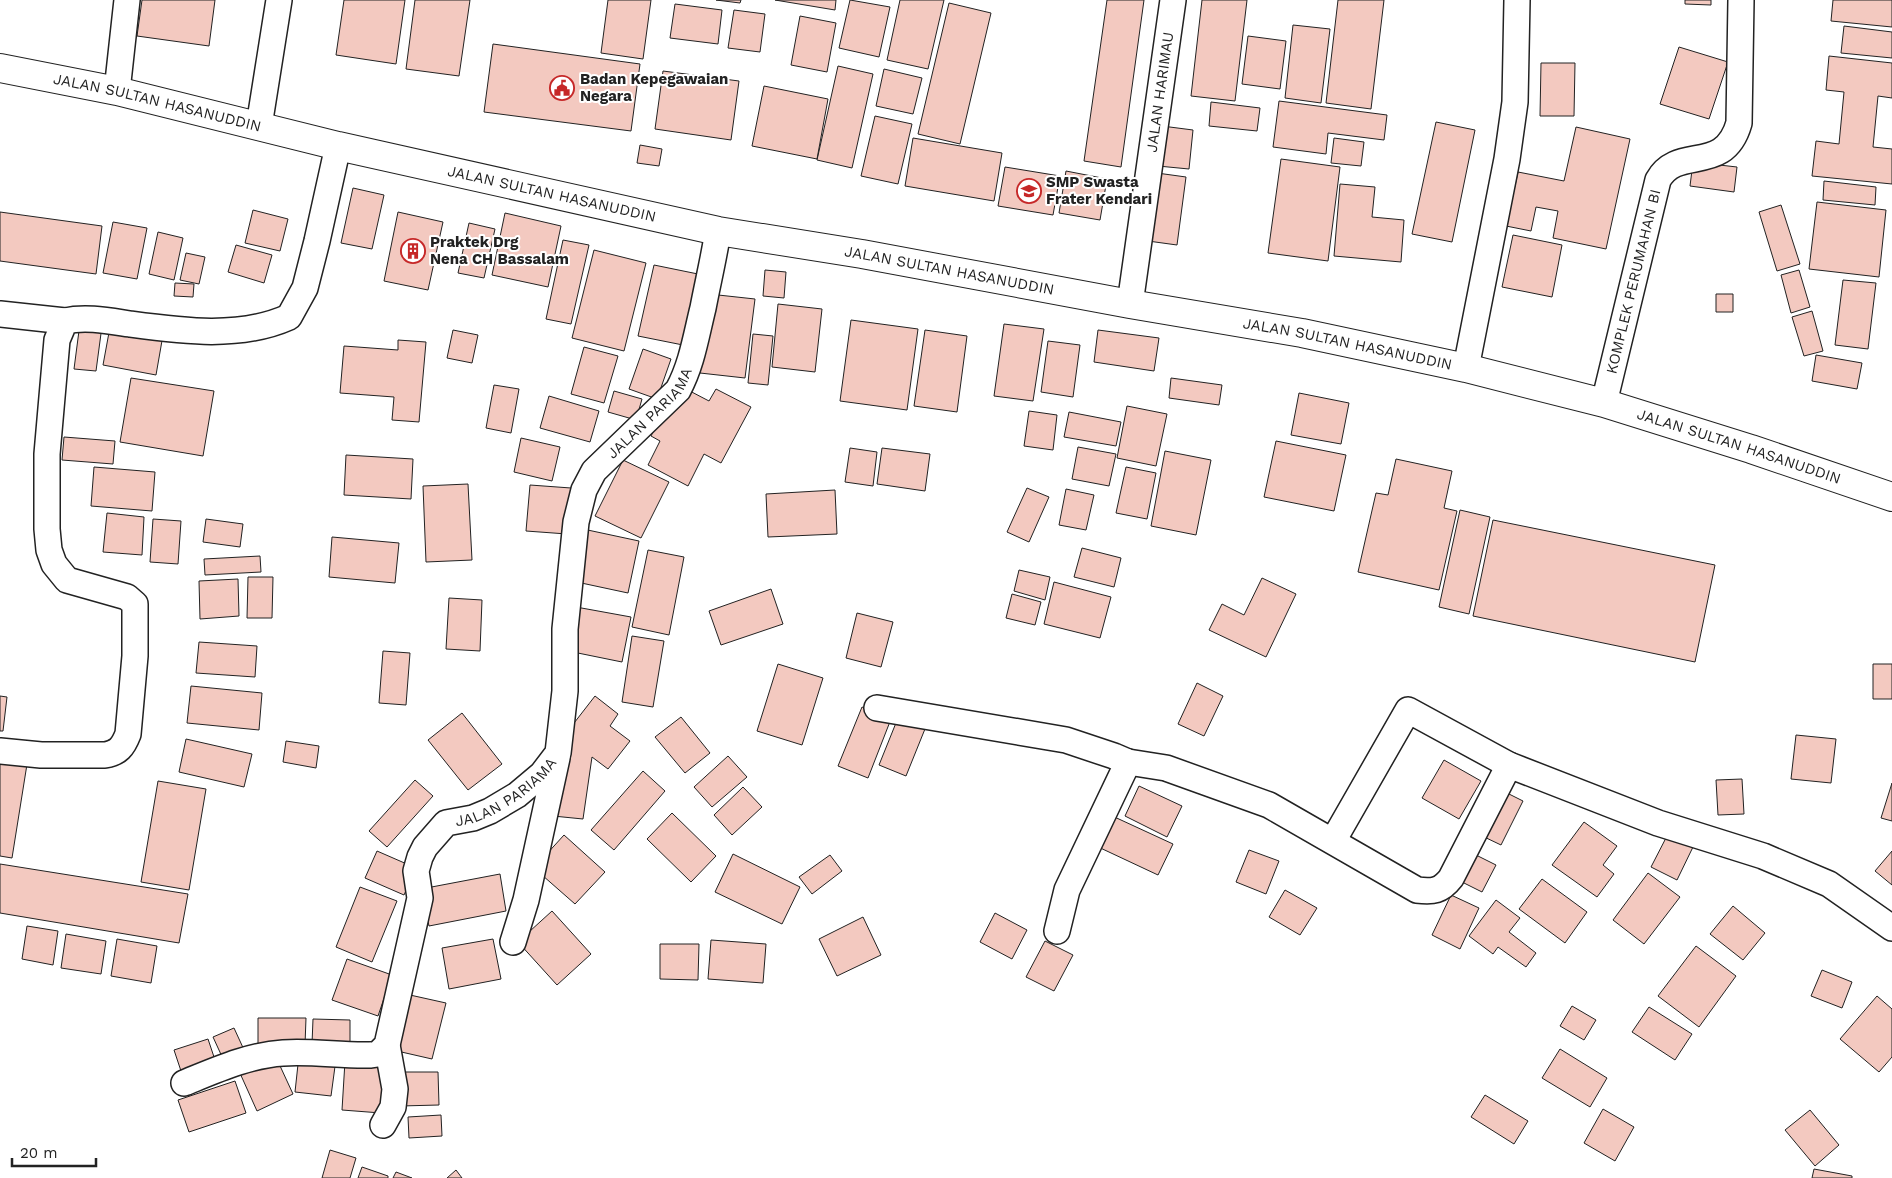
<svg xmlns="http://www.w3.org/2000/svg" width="1892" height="1178" font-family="'Work Sans',sans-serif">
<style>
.building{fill:#f3c9c0;stroke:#222}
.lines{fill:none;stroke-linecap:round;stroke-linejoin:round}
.minor-casing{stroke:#222;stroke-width:28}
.trunk-casing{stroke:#222;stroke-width:30}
.minor{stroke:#fff;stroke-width:25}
.trunk{stroke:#fff;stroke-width:28}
.labels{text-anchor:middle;stroke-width:4;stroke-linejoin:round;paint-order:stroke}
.poi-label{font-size:15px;font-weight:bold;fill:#222;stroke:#fff;text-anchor:start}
.street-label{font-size:15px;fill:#222;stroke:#fff}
</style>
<rect width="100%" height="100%" fill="#fff"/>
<!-- building -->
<path class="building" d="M142 0H215L209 46 137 36Z
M344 0H405L396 64 336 55Z
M415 0H470L459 76 406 69Z
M608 0H651L643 59 601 53Z
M716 0H741L740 3Z
M775 0H836L835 10Z
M850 0 890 7 879 57 839 48Z
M900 0H944L928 69 887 60Z
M1107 0H1144L1121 167 1084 161Z
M1202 0H1247L1235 101 1191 96Z
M1338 0H1384L1371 109 1326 103Z
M1685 0H1711V5L1685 4Z
M1833 0H1892V27L1831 21Z
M949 3 991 13 960 144 918 134Z
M675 4 722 10 718 44 670 38Z
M734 10 765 14 760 52 728 48Z
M800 16 836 23 827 72 791 65Z
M1293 25 1330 29 1321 103 1285 98Z
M1844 26 1892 32V58L1841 53Z
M1248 36 1286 41 1280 89 1242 84Z
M493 44 640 64 631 131 484 112Z
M1679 47 1728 62 1709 119 1660 104Z
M1829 56 1892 63V98L1878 96 1873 147 1892 149V184L1812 176 1816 141 1839 144 1844 92 1826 90Z
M1541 63H1575L1574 116H1540Z
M838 66 873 74 852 168 817 160Z
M884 69 922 78 913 114 876 106Z
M663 71 739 81 731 140 655 129Z
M764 86 828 99 817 159 752 146Z
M1279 101 1387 115 1384 140 1328 133 1326 154 1273 147Z
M1211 102 1260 108 1257 131 1209 126Z
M875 116 912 124 898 184 861 176Z
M1436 122 1475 130 1452 242 1412 234Z
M1162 126 1193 130 1189 169 1158 166Z
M1576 127 1630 139 1606 249 1553 238 1558 211 1536 207 1531 231 1506 226 1518 172 1564 181Z
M913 138 1002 153 994 201 905 186Z
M1334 138 1364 142 1361 166 1331 163Z
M640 145 662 149 659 166 637 163Z
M1281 159 1340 167 1328 261 1268 253Z
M1693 162 1737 167 1734 192 1690 186Z
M1005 167 1060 176 1053 215 998 206Z
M1066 171 1107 179 1100 220 1059 213Z
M1157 173 1186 177 1177 245 1148 241Z
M1824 181 1876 187 1875 205 1823 200Z
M1340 184 1375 187 1372 217 1404 220 1401 262 1334 256Z
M353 188 384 195 372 249 341 243Z
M1817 202 1886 210 1879 277 1809 269Z
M1781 205 1800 264 1777 271 1759 212Z
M253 210 288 219 280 251 245 243Z
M0 212 102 226 96 274 0 261Z
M398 212 443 222 428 290 384 281Z
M505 213 561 226 548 287 492 275Z
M113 222 147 228 137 279 103 273Z
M469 223 495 229 484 278 458 273Z
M158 232 183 238 174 280 149 274Z
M1513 235 1562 245 1552 297 1502 287Z
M563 240 589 245 571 324 546 319Z
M236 245 272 255 264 283 228 272Z
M594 250 646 263 624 351 572 338Z
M186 253 205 257 199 284 180 280Z
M654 265 698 274 683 345 638 336Z
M765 270 786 272 784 298 763 296Z
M1799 270 1810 307 1791 313 1781 275Z
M1843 280 1876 283 1868 349 1835 345Z
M175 283 194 284 193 297 174 296Z
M709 294 755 299 745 378 700 373Z
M1716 294H1733V312H1716Z
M778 304 822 309 815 372 772 367Z
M1812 311 1823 351 1804 356 1792 317Z
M851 320 918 329 907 410 840 401Z
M80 323 102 326 96 371 74 369Z
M1004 324 1044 329 1033 401 994 396Z
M110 327 163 335 156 375 103 365Z
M453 330 478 335 472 363 447 358Z
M925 330 967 336 957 412 914 406Z
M1098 330 1159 338 1154 371 1094 362Z
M753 334 773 336 768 385 748 383Z
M398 340 426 342 419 422 392 420 394 397 340 393 344 346 398 350Z
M1048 341 1080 345 1073 397 1041 392Z
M584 347 618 356 604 403 571 394Z
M643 349 671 359 657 399 629 389Z
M1816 355 1862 363 1857 389 1812 381Z
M131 378 214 391 203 456 120 442Z
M1171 378 1222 385 1219 405 1169 398Z
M494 385 519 389 511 433 486 428Z
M686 389 709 401 716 389 751 407 721 463 704 454 688 486 648 465 660 441 651 436 669 401Z
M614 391 642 399 636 420 608 412Z
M1299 393 1349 403 1341 444 1291 435Z
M549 396 599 411 590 442 540 428Z
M1127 406 1167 414 1156 466 1117 458Z
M1029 411 1057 415 1053 450 1024 446Z
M1069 412 1121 422 1116 446 1064 437Z
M64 437 115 441 113 464 62 460Z
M521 438 560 447 552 481 514 472Z
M1276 441 1346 455 1334 511 1264 497Z
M1078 447 1116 454 1109 486 1072 479Z
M850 448 877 452 873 486 845 482Z
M882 448 930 454 925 491 877 484Z
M1165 451 1211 460 1196 535 1151 526Z
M346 455 413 459 411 499 344 495Z
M1396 459 1452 471 1444 508 1457 511 1439 590 1358 572 1376 493 1388 495Z
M623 460 669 482 641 538 595 516Z
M94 467 155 472 152 511 91 506Z
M1126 467 1156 473 1147 519 1116 513Z
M468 484 472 560 426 562 423 486Z
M530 485 571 488 567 534 526 531Z
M1027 488 1049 497 1029 542 1007 532Z
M1066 489 1094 495 1086 530 1059 525Z
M835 490 837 534 768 537 766 494Z
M1460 510 1490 517 1469 614 1439 607Z
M107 513 144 517 142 555 103 552Z
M153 519 181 521 178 564 150 562Z
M206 519 243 524 240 547 203 542Z
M1493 520 1715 565 1695 662 1473 616Z
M583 529 639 541 628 593 572 581Z
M332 537 399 543 395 583 329 577Z
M1082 548 1121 558 1114 587 1074 577Z
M648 550 684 557 669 635 632 627Z
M260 556 261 572 205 575 204 559Z
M1019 570 1050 577 1045 600 1014 591Z
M248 577H273L272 618H247Z
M1262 578 1296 594 1266 657 1209 630 1222 604 1244 615Z
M238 579 239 616 200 619 199 581Z
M1054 582 1111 597 1100 638 1044 624Z
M771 589 783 624 721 645 709 611Z
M1012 594 1041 602 1035 625 1006 618Z
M449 598 482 600 480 651 446 649Z
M576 607 631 617 622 662 568 651Z
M857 613 893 622 881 667 846 658Z
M632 636 664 641 653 707 622 702Z
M199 642 257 646 255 677 196 673Z
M383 651 410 653 406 705 379 703Z
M778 664 823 678 802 745 757 731Z
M1873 664H1892V699H1873Z
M1197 683 1223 696 1204 736 1178 724Z
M191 686 262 693 259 730 187 723Z
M0 696 7 697 3 731H0Z
M595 696 618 714 610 726 630 741 608 769 592 757 583 819 553 816 564 736Z
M862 707 891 719 868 778 838 766Z
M902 708 929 719 906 776 879 765Z
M462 713 502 764 468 790 428 740Z
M681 717 710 753 685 773 655 737Z
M1796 735 1836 739 1831 783 1791 779Z
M186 739 252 754 244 787 179 772Z
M286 741 319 746 316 768 283 762Z
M0 753 28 758 12 858 0 856Z
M728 756 747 777 712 807 694 787Z
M1444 760 1481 781 1459 819 1422 798Z
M643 771 665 791 614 850 591 830Z
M1742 779 1744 814 1718 815 1716 780Z
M415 780 433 796 387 847 369 831Z
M158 781 206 789 189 890 141 882Z
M1892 783V821L1881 818Z
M1139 786 1182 806 1167 837 1125 816Z
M743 787 762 807 732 835 714 815Z
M1501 790 1523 801 1501 845 1478 834Z
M672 813 716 856 691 882 647 839Z
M1108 814 1173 844 1158 875 1094 845Z
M1584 822 1617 846 1603 865 1614 874 1597 897 1552 865Z
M1668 834 1693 847 1677 880 1651 867Z
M564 835 605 872 575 904 534 868Z
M1249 850 1279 861 1266 894 1236 882Z
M377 851 416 868 404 895 365 878Z
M1892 851V885L1875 871Z
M733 854 800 887 782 924 715 892Z
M1474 854 1496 865 1482 892 1460 881Z
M830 855 842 871 812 894 799 877Z
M0 864 188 894 179 943 0 913Z
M1648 873 1680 897 1644 944 1613 920Z
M500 874 506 911 429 926 421 889Z
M1542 879 1587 912 1565 943 1519 909Z
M360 887 397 901 372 962 336 947Z
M1285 890 1317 908 1300 935 1269 917Z
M1451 895 1479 908 1460 949 1432 935Z
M1496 900 1520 918 1509 932 1536 953 1526 967 1498 947 1493 954 1469 936Z
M1733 906 1765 933 1743 960 1710 934Z
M552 911 591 954 557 985 518 942Z
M995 913 1027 930 1012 959 980 942Z
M863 917 881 955 837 976 819 939Z
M27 926 58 931 53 965 22 959Z
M66 934 106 941 101 974 61 968Z
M117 939 157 946 151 983 111 976Z
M493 939 501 979 449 989 442 948Z
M711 940 766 944 763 983 708 979Z
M1045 941 1073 955 1054 991 1026 977Z
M660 944H699L698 980 660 979Z
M1696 946 1736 976 1699 1027 1658 996Z
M347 959 392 975 378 1016 332 1000Z
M1822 970 1852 982 1842 1008 1811 996Z
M410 995 446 1003 432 1059 397 1051Z
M1877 996 1892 1009V1057L1879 1072 1840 1039Z
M1572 1006 1596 1020 1584 1040 1560 1026Z
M1649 1007 1692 1034 1675 1060 1632 1032Z
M258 1018H306L305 1045H258Z
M313 1019 350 1020V1044H312Z
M234 1028 245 1052 224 1061 213 1037Z
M208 1039 217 1066 183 1077 174 1050Z
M1560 1049 1607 1078 1590 1107 1542 1078Z
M275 1055 293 1094 257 1111 239 1071Z
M299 1055 336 1059 331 1096 295 1092Z
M345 1061 385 1064 381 1113 342 1110Z
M399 1072H438L439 1105 400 1106Z
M235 1081 246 1113 189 1132 178 1100Z
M1485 1095 1528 1121 1514 1144 1471 1117Z
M1603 1109 1634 1127 1615 1161 1584 1143Z
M1810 1110 1839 1145 1815 1166 1785 1130Z
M441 1115 442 1136 409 1138 408 1117Z
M330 1150 356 1158 350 1178H322Z
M362 1167 388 1176V1178H358Z
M1814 1169 1852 1176V1178H1812Z
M456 1170 462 1178H447Z
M396 1172 412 1178H393Z"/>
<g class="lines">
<defs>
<g id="minor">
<path d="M117 91 127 0"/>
<path d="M259 126 279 0"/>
<path id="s1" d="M1130 304 1173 0"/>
<path d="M0 314 65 321"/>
<path d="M1466 368 1507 159 1515 102 1517 0"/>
<path id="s2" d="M1604 403 1658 180C1678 144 1724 176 1739 123L1741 0"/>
<path d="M877 708 1066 740 1114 756 1128 762 1166 768 1269 805 1417 890C1433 892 1441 891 1451 878L1509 765"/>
<path d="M0 751 41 755H105C118 753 123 747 128 734L135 656V604L127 597 67 580 54 564 49 550 47 529V454L57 340 65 321C86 316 110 321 130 324 182 331 240 339 289 317L305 288 317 241 338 146"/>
<path d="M1333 841 1408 710 1509 765 1658 823 1763 856 1829 884 1892 928"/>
<path d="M1057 931 1067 890 1128 762"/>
<path d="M513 942 526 900 557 758"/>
<path id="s3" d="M184 1083C216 1070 249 1055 283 1053 313 1051 342 1056 371 1055L378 1054 387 1045 420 898 416 871 420 857 425 847 446 823 473 818 490 811 517 795 542 774 558 753 565 691V629L576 522 584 490 594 471 678 390C692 364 696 336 703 308 708 282 714 257 718 231"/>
<path d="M383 1125 393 1107 395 1089 387 1045"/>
</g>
<g id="trunk">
<path id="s4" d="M0 68 117 91 338 146 718 231 862 254 1130 304 1302 333 1466 368 1604 403 1751 449 1892 497"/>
</g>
</defs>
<!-- minor casing -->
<use href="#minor" class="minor-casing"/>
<!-- trunk casing -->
<use href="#trunk" class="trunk-casing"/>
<!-- minor -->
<use href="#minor" class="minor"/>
<!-- trunk -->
<use href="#trunk" class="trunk"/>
</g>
<!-- icons -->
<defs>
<symbol id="civic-ring" viewBox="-11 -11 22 22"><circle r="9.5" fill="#fff" stroke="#c62828" stroke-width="1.5"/><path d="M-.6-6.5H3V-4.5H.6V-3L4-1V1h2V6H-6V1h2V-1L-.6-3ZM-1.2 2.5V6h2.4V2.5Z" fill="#c62828"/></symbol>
<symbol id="school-ring" viewBox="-11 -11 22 22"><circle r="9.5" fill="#fff" stroke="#c62828" stroke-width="1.5"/><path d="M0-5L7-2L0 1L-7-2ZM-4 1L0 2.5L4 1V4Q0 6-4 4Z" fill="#c62828"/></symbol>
<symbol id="building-ring" viewBox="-11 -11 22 22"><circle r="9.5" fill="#fff" stroke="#c62828" stroke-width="1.5"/><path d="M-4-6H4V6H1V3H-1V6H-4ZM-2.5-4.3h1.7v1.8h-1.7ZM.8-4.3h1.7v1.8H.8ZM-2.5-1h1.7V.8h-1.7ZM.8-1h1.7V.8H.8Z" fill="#c62828"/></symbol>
</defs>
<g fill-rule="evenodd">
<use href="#civic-ring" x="548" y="74" width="28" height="28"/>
<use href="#school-ring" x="1015" y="177" width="28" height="28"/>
<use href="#building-ring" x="399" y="237" width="28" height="28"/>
</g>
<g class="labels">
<!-- poi labels -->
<g class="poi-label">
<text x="580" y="84">Badan Kepegawaian<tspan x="580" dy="17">Negara</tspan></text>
<text x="1046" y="187">SMP Swasta<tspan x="1046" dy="17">Frater Kendari</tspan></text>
<text x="430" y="247">Praktek Drg<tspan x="430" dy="17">Nena CH Bassalam</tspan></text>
</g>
<!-- street labels -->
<g class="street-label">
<text dy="5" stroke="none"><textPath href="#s1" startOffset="214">JALAN HARIMAU</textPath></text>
<text dy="5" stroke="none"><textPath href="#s4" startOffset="161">JALAN SULTAN HASANUDDIN</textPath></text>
<text dy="5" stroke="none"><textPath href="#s4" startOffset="566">JALAN SULTAN HASANUDDIN</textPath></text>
<text dy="5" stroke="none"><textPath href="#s4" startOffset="971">JALAN SULTAN HASANUDDIN</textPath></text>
<text dy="5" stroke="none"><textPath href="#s2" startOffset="125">KOMPLEK PERUMAHAN BI</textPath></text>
<text dy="5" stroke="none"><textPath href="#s4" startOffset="1376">JALAN SULTAN HASANUDDIN</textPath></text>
<text dy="5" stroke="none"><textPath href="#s3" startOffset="951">JALAN PARIAMA</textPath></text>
<text dy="5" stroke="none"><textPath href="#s4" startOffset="1781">JALAN SULTAN HASANUDDIN</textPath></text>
<text dy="5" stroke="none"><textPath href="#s3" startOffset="516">JALAN PARIAMA</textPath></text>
</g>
</g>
<!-- scale -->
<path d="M12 1158v8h84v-8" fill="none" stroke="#222222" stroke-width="2.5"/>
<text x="20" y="1158" font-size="15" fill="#222222" stroke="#ffffff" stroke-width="4" paint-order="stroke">20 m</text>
</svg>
